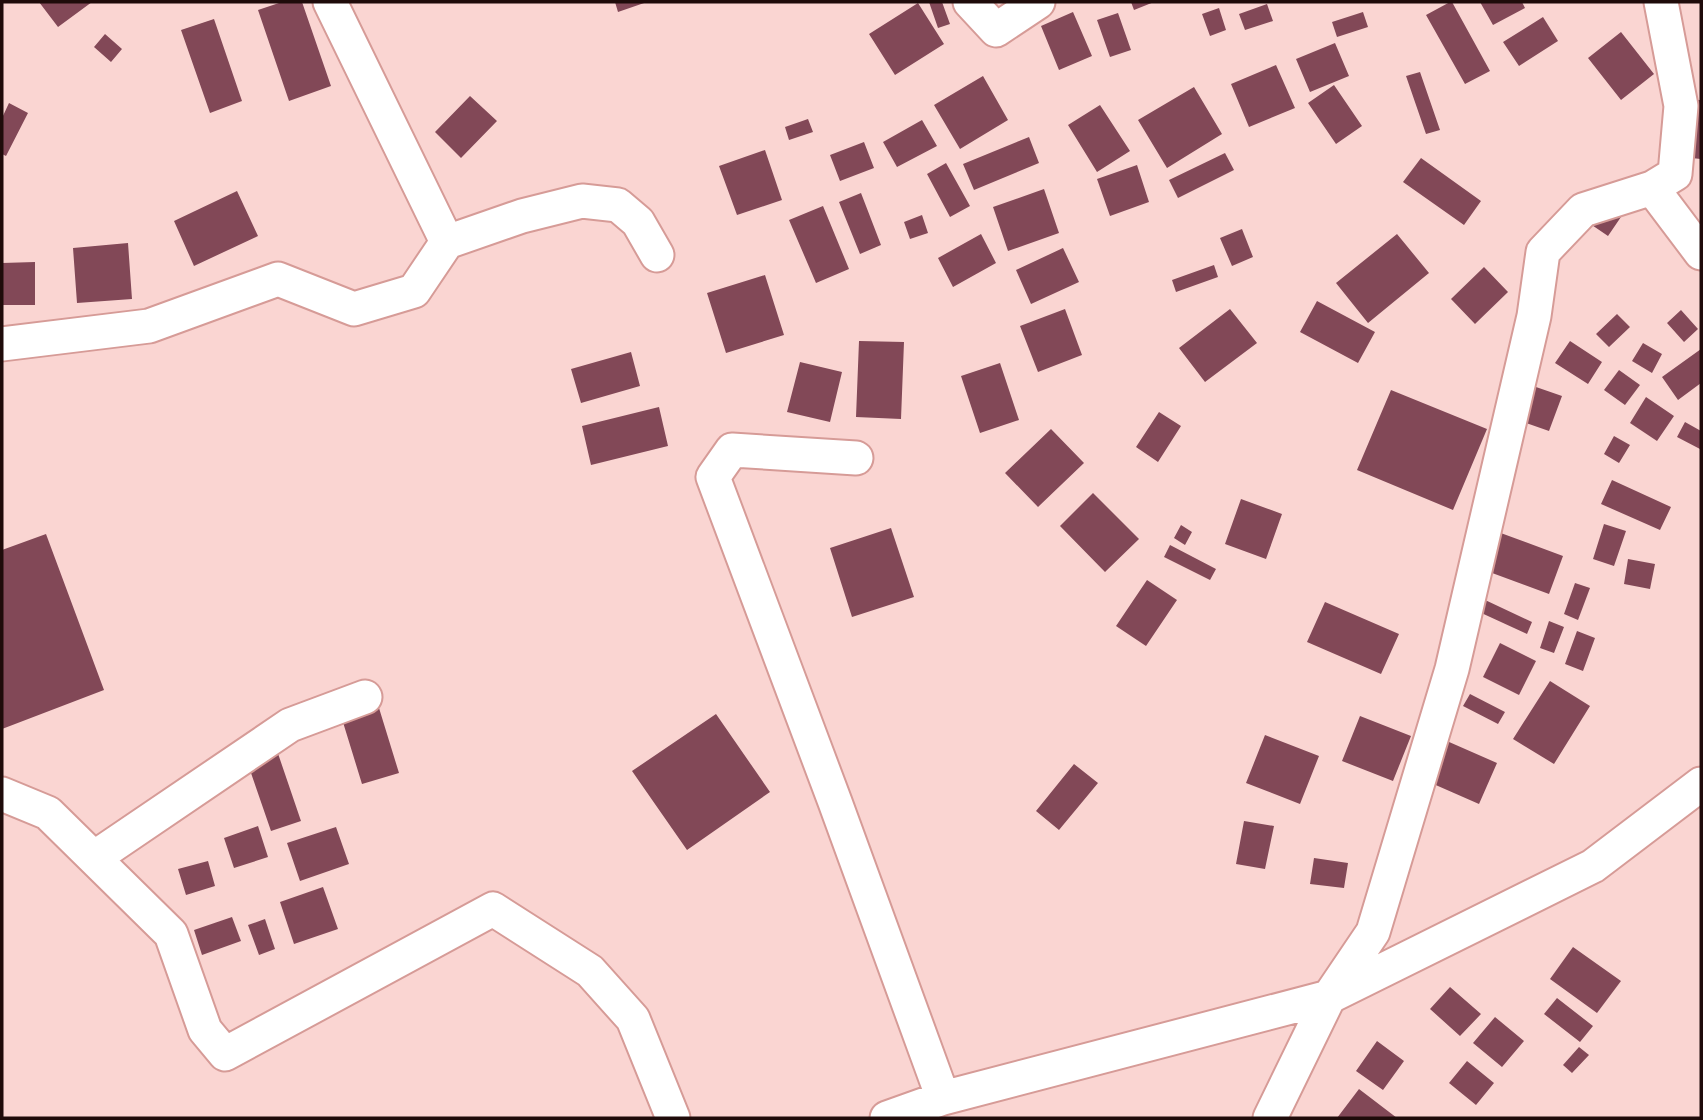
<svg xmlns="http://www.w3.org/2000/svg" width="1703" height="1120" font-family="'DM Sans',sans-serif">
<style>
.building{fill:#824857}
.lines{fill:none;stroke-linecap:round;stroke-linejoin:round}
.street-casing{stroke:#d69b97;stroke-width:37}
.street{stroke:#fff;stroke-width:33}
</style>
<rect width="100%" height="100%" fill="#fad5d2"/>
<!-- building -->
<path class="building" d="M39 2H92L58 27Z
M282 2H302L331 86 289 101 258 10Z
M615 2H647L618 12Z
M929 2H942L950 24 938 28Z
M1131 2H1154L1134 10Z
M1450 2H1452L1490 71 1465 84 1426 15Z
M1480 2H1522L1525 8 1493 25Z
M918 3 944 44 895 75 869 34Z
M1267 4 1273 21 1245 30 1239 14Z
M1219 8 1226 30 1210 36 1202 14Z
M1073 12 1092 56 1059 70 1041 26Z
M1363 12 1368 27 1337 37 1332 22Z
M1118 13 1131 50 1110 57 1097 20Z
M1543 17 1558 41 1519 66 1503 42Z
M214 19 242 101 210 113 181 30Z
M1621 32 1654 74 1621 100 1588 58Z
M105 34 122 49 111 62 94 47Z
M1335 43 1349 76 1310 92 1296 59Z
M1276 65 1295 108 1249 127 1231 84Z
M1420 72 1440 130 1426 134 1406 76Z
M983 76 1008 120 960 149 934 105Z
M1334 85 1362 126 1336 144 1308 103Z
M1194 87 1222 134 1167 168 1138 120Z
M470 96 497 121 461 158 435 132Z
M1698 100H1701V159L1691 158Z
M9 103 28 113 6 156 2 154V118Z
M1100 105 1130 151 1097 172 1068 125Z
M808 119 813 132 789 140 785 127Z
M922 120 937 146 897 167 883 142Z
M1029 137 1039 163 974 190 963 164Z
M864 142 874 168 840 181 830 155Z
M765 150 782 200 737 215 719 166Z
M1225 153 1234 170 1178 198 1169 180Z
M1421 158 1481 201 1464 225 1403 182Z
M946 163 970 206 950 217 927 174Z
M1137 165 1149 202 1110 216 1097 179Z
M1044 189 1059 233 1008 251 993 207Z
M237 191 258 236 194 266 174 221Z
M861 193 881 245 860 254 839 202Z
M823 206 849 269 816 283 789 220Z
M1623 214 1608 236 1583 219Z
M922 215 928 233 910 239 904 222Z
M1242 229 1253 257 1232 266 1220 238Z
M981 234 996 263 953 287 938 258Z
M1397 234 1429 273 1368 323 1336 283Z
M128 243 132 299 77 303 73 248Z
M1063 248 1079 282 1031 304 1016 270Z
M35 262V305H2V263Z
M1214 265 1218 277 1176 292 1172 280Z
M1484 267 1508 292 1475 324 1451 299Z
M765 275 784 335 726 353 707 293Z
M1317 301 1375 332 1358 363 1300 332Z
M1065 309 1082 355 1038 372 1020 326Z
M1230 309 1257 343 1205 382 1179 348Z
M1681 310 1698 329 1684 342 1667 323Z
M1617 314 1630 327 1609 347 1596 334Z
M859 341 904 342 901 419 856 417Z
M1570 341 1602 362 1588 384 1555 363Z
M1643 343 1662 354 1652 373 1632 361Z
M1701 349V383L1678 400 1662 377Z
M631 352 640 386 581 403 571 369Z
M800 362 842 372 830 422 787 412Z
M1000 363 1019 420 980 433 961 376Z
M1619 370 1640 385 1625 405 1604 390Z
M1536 387 1562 396 1549 431 1523 422Z
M1391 390 1487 429 1453 510 1357 470Z
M1646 397 1674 416 1657 441 1630 423Z
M659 407 668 446 591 465 582 426Z
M1159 412 1181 426 1158 462 1136 447Z
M1685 422 1701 431 1700 449 1677 437Z
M1051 429 1084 463 1038 507 1005 473Z
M1614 436 1630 445 1619 463 1604 454Z
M1612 480 1671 507 1660 530 1601 504Z
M1093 493 1139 539 1105 572 1060 526Z
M1241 499 1282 514 1266 559 1225 544Z
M1604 524 1626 531 1614 566 1593 559Z
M1181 525 1192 532 1185 545 1174 538Z
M891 528 914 597 852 617 830 548Z
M1498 532 1563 556 1549 594 1484 570Z
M46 534 104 690 2 729V550Z
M1170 545 1216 569 1210 580 1164 557Z
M1628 559 1655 564 1650 589 1624 584Z
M1147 580 1177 600 1146 646 1116 626Z
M1575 583 1590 588 1578 620 1564 614Z
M1483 599 1532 622 1527 634 1477 611Z
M1325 602 1399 634 1381 674 1307 642Z
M1549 621 1564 627 1554 653 1540 648Z
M1577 631 1595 638 1583 671 1565 664Z
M1500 643 1536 661 1519 695 1483 677Z
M1550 681 1590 706 1554 764 1513 739Z
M1470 694 1505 712 1498 724 1463 706Z
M379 708 399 773 362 784 342 719Z
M716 714 770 792 687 850 632 771Z
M1360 716 1411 736 1393 781 1342 761Z
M271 733 301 821 271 831 241 744Z
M1265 735 1319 756 1300 804 1246 783Z
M1440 738 1497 763 1479 804 1422 779Z
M1074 764 1098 783 1059 830 1036 811Z
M1244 821 1274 826 1265 869 1236 864Z
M258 826 268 857 234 868 224 838Z
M336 827 349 864 300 881 287 843Z
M1314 858 1348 863 1344 888 1310 884Z
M208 861 215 886 186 895 178 869Z
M323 887 338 929 294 944 280 902Z
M232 917 241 941 202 955 194 930Z
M265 919 275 949 259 955 248 925Z
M1573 947 1621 981 1597 1013 1550 979Z
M1450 987 1481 1014 1460 1036 1430 1009Z
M1557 998 1593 1026 1580 1042 1544 1014Z
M1495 1017 1524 1041 1502 1067 1473 1043Z
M1377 1041 1404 1061 1383 1090 1356 1071Z
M1579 1047 1589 1055 1572 1073 1563 1065Z
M1467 1061 1494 1083 1476 1105 1449 1083Z
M1359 1089 1397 1118H1337Z"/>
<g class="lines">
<defs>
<path id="street" d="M330 2 447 242
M970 2 996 30 1038 2
M1652 188 1701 253
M2 344 149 326 278 279 354 309 414 291 447 242 522 216 582 201 618 205 638 222 657 255
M856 458 732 450 713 477 835 802 943 1098
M2 794 48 813 171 934 205 1030 225 1054 493 909 590 971 633 1019 673 1118
M94 858 290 725 365 697
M887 1118 943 1098 1329 997 1593 866 1701 784
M1270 1118 1329 997 1373 932 1452 669 1534 316 1543 252 1583 210 1652 188 1675 174 1681 106 1661 2"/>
</defs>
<!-- street casing -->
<use href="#street" class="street-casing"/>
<!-- street -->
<use href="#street" class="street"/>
</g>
<!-- border -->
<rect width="1703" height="1120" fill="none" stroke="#1f0b0a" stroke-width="7"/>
</svg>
